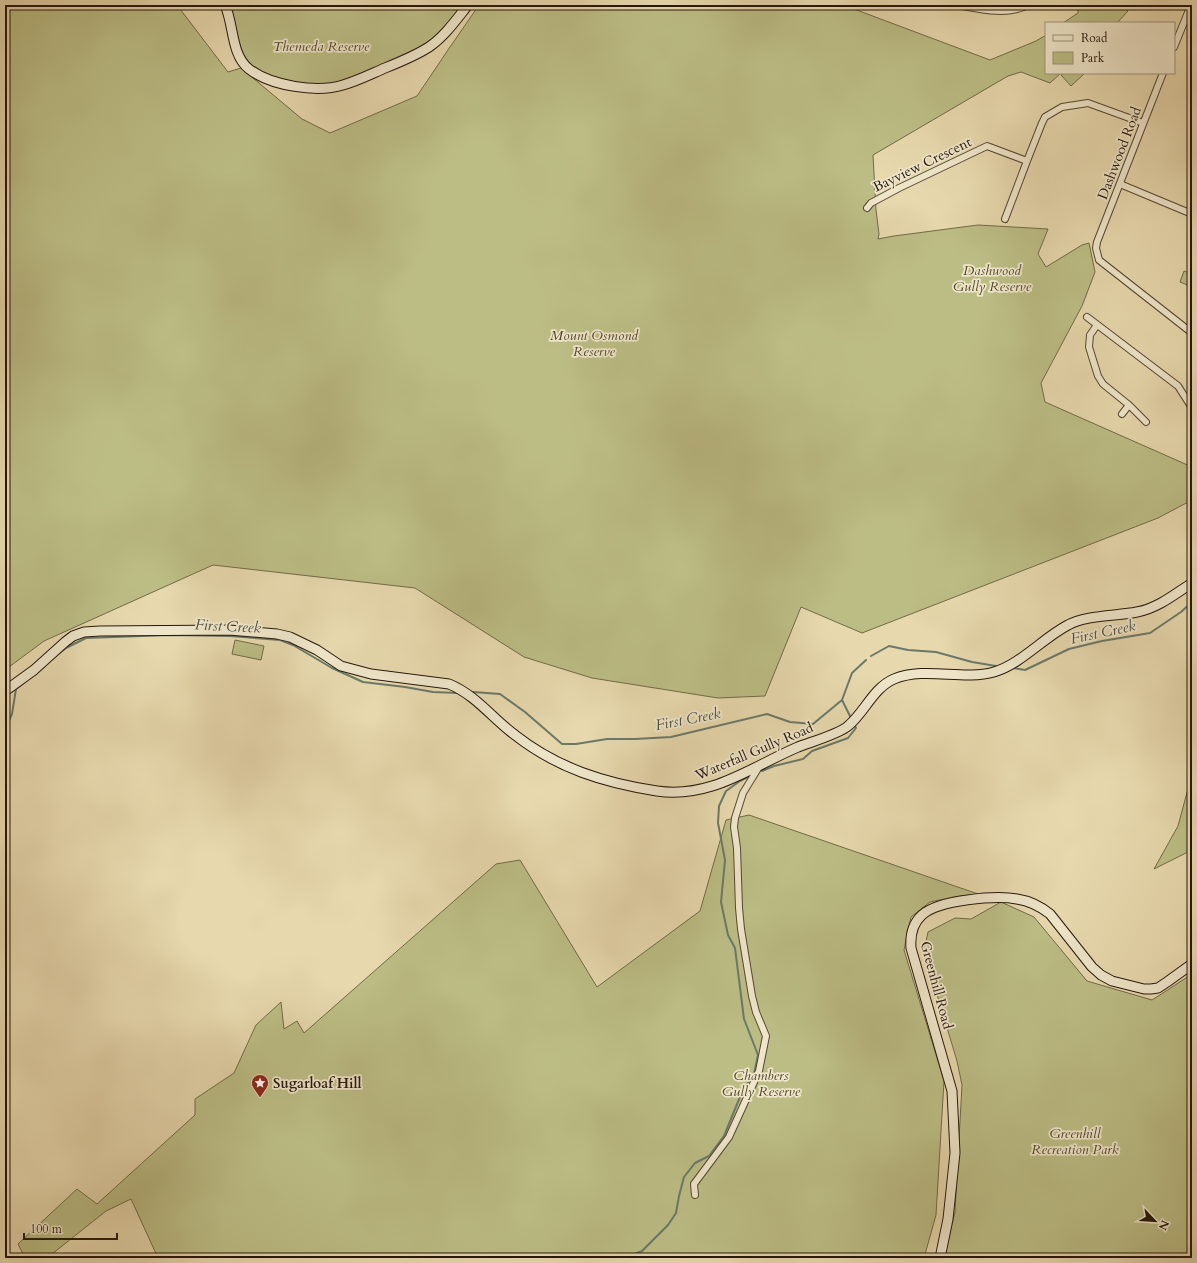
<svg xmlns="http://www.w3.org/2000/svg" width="1197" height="1263" font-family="Cardo,serif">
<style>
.green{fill:#bcbd85;stroke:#716a48}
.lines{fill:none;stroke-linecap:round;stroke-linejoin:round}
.stream{stroke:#6a796a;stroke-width:2}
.street-casing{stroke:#564734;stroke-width:8}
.secondary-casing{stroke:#26170c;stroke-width:11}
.street{stroke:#efe6ca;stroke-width:6}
.secondary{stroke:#efe6ca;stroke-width:9}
.labels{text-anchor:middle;stroke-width:3.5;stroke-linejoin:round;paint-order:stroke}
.park-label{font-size:14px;font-style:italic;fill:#534930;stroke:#efe6ca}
.street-label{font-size:14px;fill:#26170c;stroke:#efe6ca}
.poi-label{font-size:14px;font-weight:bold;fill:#26170c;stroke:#efe6ca;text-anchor:start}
.water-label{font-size:15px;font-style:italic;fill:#4e5043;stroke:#efe6ca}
</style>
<rect width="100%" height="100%" fill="#e7d8ad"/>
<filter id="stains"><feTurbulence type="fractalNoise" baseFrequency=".005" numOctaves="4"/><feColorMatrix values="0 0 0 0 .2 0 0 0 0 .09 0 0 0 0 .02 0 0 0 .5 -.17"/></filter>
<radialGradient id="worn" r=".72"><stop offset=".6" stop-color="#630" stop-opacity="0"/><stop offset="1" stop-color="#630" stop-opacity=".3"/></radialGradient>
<!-- green -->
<path class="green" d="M5 5H177L228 72 241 68 302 119 330 133 417 96 450 47 479 5H845L846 6 990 60 1036 41 1046 35V73H1061L1050 83 1021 72 1008 76 873 155 876 210 879 234 878 239 894 236 978 225 1048 229 1038 254 1046 267 1082 245 1089 243 1095 272 1082 306 1041 383 1045 402 1192 467V500L1158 518 862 633 801 607 765 696 718 698 592 678 524 657 415 588 213 565 44 641 5 670Z
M233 5H468L440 38 343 85 286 84 243 63 227 9Z
M1078 5H1123L1128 11 1117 23H1063L1078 13Z
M1064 73H1085L1071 86 1061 75Z
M1184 271 1192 274V287L1180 282Z
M235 640 264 646 261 660 232 654Z
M1192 665V850L1154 869 1178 826 1189 785 1191 712 1189 668Z
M749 815 978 894 953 897 930 902 911 917 904 950 944 1081 936 1215 924 1258H158L131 1199 106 1211 47 1258H25L18 1244 77 1189 97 1204 195 1115V1099L234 1073 256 1025 281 1002 284 1029 297 1021 304 1033 496 864 520 860 597 987 700 911 726 820Z
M1001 902 1034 917 1087 981 1152 1000 1189 976 1192 978V1258H944L955 1212 962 1085 957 1061 924 951 928 932 955 918 971 919Z"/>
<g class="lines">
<!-- stream -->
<path class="stream" d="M871 656 889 646 908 650 936 652 972 662 996 666
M53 658 66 648 86 638 169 635 230 636 280 640 293 645 332 668 363 682 405 687 433 692 458 693
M1013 668 1025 670 1069 649 1102 641 1150 633 1181 612 1192 602
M473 692 500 694 525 712 562 744H576L607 739H635L671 737 767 714 790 722 813 724 842 700 852 673 866 660
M5 696 16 689 25 682
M842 700 852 720
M5 729 12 714 16 689
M762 771 774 766 803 759 812 751 848 738 856 728 854 723
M624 1258 642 1251 668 1225 676 1213 679 1196 684 1177 695 1163 709 1156 724 1136 742 1092 754 1074 758 1055 744 1019 735 948 728 935 721 902 725 860 718 823 719 806 726 791 740 781 748 777"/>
<defs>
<path id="street" d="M957 5C979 9 1007 16 1028 5
M1174 47 1191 5
M1163 73 1097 242 1096 248 1099 260 1192 333
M1120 184 1192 214
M867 208 871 203 899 188 987 146 1027 161 1042 123 1045 117 1062 107 1088 103 1143 123
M1005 219 1027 161
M1087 317 1178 386 1192 408
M1097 325 1090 335 1089 347 1098 376 1103 384 1129 405 1146 422
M1122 414 1129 405
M695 1195 694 1184 729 1137 759 1071 766 1036 756 1012 752 996 741 929 739 908 737 848 734 827 735 818 743 793 759 767"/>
<path id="secondary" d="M225 5C234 25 231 55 249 69 271 86 317 93 343 85 357 81 371 74 385 68 400 62 415 56 429 47 444 37 456 20 468 5
M5 691 34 670 65 642 73 636 84 632 100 631 229 630 277 634 290 637 317 650 341 666 371 674 449 684C476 695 493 719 515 735 557 768 604 783 657 791 711 799 751 767 798 747 811 742 839 734 848 726 865 712 873 688 894 679 926 666 962 681 994 672 1021 664 1043 638 1068 625 1085 615 1117 616 1137 612 1158 608 1175 594 1192 583
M940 1258 948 1219 955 1153 952 1091 911 948C910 935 912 924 922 915 938 900 996 895 1017 899 1030 901 1040 906 1050 914L1092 967 1101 975 1112 981 1144 989H1151L1158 988 1167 982 1192 964"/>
</defs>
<!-- street casing -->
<use href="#street" class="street-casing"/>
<!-- secondary casing -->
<use href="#secondary" class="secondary-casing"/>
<!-- street -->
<use href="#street" class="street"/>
<!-- secondary -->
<use href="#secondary" class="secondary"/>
</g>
<!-- icons -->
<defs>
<symbol id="sight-pin" viewBox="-11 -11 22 30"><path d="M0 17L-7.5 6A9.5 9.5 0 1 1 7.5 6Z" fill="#8f2418" stroke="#efe6ca"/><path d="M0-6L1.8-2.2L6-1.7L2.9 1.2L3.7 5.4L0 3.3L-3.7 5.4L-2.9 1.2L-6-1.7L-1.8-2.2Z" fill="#fff"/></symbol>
</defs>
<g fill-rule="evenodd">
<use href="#sight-pin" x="250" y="1073" width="20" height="27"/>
</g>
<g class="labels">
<!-- park labels -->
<g class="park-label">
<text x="321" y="51">Themeda Reserve</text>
<text x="992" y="275">Dashwood<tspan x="992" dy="16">Gully Reserve</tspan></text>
<text x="594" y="340">Mount Osmond<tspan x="594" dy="16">Reserve</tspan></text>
<text x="761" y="1080">Chambers<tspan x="761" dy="16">Gully Reserve</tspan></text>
<text x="1075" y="1138">Greenhill<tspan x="1075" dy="16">Recreation Park</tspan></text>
</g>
<!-- street labels -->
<g class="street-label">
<text transform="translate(1119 153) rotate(-69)" y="5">Dashwood Road</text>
<text transform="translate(922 164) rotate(-26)" y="5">Bayview Crescent</text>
<text transform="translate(754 751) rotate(-23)" y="5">Waterfall Gully Road</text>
<text transform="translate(937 985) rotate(75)" y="5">Greenhill Road</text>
</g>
<!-- poi labels -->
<g class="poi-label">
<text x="273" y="1088">Sugarloaf Hill</text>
</g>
<!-- water labels -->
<g class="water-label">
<text transform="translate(228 626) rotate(3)" y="5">First Creek</text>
<text transform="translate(1103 632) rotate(-12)" y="5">First Creek</text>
<text transform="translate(688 719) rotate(-11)" y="5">First Creek</text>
</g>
</g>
<!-- margin -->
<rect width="1197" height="1263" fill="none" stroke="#e7d8ad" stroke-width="20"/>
<rect x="6" y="6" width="1185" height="1251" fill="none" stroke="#26170c" stroke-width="2"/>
<rect x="10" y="10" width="1177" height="1243" fill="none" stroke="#26170c"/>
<!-- legend -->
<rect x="1045" y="22" width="130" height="52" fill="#efe6ca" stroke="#9f937e"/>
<rect x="1053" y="35" width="20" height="6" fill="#efe6ca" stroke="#9f937e"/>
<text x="1081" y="42" font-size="12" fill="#26170c">Road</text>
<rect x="1053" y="52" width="20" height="12" fill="#bcbd85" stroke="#9f937e"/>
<text x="1081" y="62" font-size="12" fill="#26170c">Park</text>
<!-- north arrow -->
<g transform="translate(1155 1221) rotate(115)" stroke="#efe6ca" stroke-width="3" paint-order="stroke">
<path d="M0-3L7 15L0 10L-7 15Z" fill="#26170c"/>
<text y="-6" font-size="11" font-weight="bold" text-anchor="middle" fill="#26170c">N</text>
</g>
<!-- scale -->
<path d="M24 1233v6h93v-6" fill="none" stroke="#26170c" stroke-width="2"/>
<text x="30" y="1233" font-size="12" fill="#26170c" stroke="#efe6ca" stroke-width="3" paint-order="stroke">100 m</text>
<rect width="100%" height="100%" filter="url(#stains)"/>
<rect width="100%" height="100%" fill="url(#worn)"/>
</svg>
